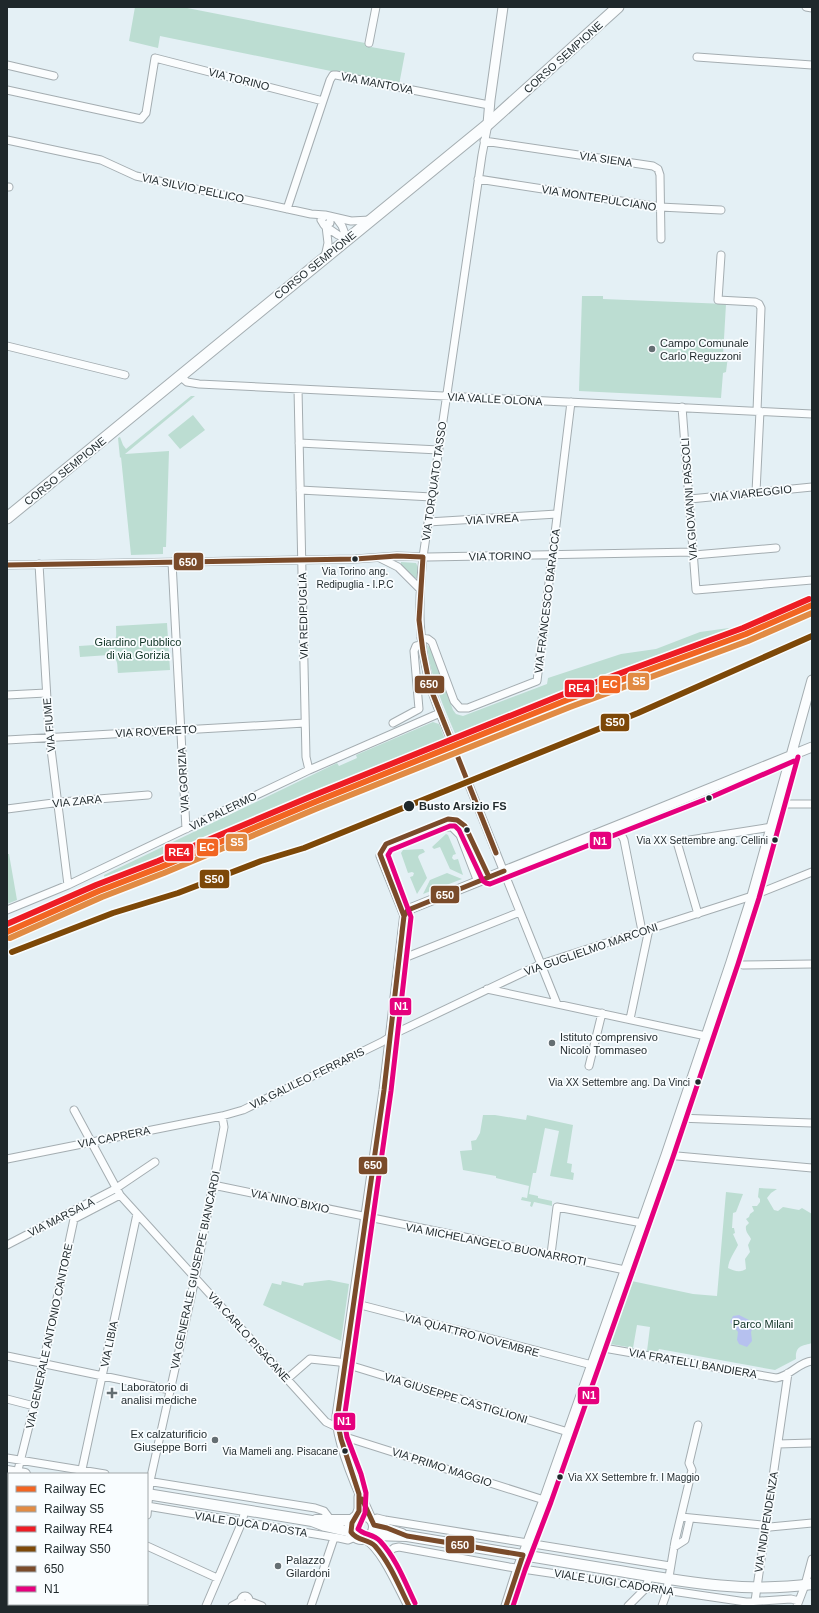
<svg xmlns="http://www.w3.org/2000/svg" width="819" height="1613" font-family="Arial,sans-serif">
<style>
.green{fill:#bcddd2}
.water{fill:#b6c1ef}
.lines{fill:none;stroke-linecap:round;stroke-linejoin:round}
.minor-tunnel{stroke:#bdc8cd;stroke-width:7;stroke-dasharray:7 3.5;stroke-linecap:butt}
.minor-casing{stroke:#a4adb1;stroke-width:9}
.tertiary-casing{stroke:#a4adb1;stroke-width:11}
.secondary-casing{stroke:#a4adb1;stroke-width:12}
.primary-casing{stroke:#a4adb1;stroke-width:13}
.minor{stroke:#fbfdfe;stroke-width:7}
.tertiary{stroke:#fbfdfe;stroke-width:9}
.secondary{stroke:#fbfdfe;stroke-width:10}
.primary{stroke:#fbfdfe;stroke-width:11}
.bus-1-casing{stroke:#f9fdff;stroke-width:8}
.bus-2-casing{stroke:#f9fdff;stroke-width:8}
.bus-1{stroke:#7a4b2a;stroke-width:5}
.bus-2{stroke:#e5007d;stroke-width:5}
.rail-1-casing{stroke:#f9fdff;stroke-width:9}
.rail-2-casing{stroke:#f9fdff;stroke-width:9}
.rail-3-casing{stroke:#f9fdff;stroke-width:9}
.rail-4-casing{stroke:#f9fdff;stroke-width:9}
.rail-1{stroke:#f26522;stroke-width:6}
.rail-2{stroke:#e18b44;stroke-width:6}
.rail-3{stroke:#ed1c24;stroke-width:6}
.rail-4{stroke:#7d4808;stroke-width:6}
.poi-dot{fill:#646e72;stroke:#f9fdff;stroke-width:1.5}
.bus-dot{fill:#1f282b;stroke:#f9fdff;stroke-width:1.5}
.labels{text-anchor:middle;stroke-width:3.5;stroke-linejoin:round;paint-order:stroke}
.bus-label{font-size:10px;fill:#1f282b;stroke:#f9fdff;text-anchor:end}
.street-label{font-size:11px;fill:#1f282b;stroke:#f9fdff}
.poi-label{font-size:11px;fill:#1f282b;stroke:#f9fdff;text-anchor:start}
.park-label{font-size:11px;fill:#0f3325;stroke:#f9fdff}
.stop-label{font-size:11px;font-weight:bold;fill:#1f282b;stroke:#f9fdff;text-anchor:start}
.line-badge{stroke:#f9fdff;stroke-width:1.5}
.badge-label{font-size:11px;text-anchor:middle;font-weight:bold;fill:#fff}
</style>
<rect width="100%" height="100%" fill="#e4f0f5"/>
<!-- green -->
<path class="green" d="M135 7H182L365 43 371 47 405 53 399 85 160 36 158 48 129 41Z
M582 296H603V299L726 304 723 356H728L726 372 723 373 721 398 579 391Z
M191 396H195L125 454 169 451 166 547H163V554L131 555 121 457 120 458 118 438 120 437 123 445 126 449Z
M193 415 205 430 180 449 168 435Z
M401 562 416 563 418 567 417 578H413L401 565Z
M167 623 170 670 118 673C117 665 119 658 109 655L80 657 79 646 110 644C118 641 116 634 116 626Z
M736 627 645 661 467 731 462 736 457 738C444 707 430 678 427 645L431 649 453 710 456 714 463 716 547 684 548 678 621 654 656 649 700 632Z
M433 722 439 724 446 742 439 745 436 744 314 792 106 882 104 875 337 763 339 766 357 758 356 755Z
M446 834 448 835 456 854 453 855 452 858 454 860 458 859 463 875 450 869 440 847 434 849 432 847Z
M423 849 425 852 419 855 418 857 427 878 417 894 410 877 413 876 414 873 412 872 408 873 401 853 403 850Z
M7 854H9L17 900 7 904Z
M447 873 462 879 423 894 430 880Z
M483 1115H495L526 1120 527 1115 573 1125 567 1163 572 1164 571 1172 574 1173 573 1180 550 1176 559 1131 545 1128 536 1173H533L529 1194 538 1196V1198L552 1201V1206L534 1202 532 1207 530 1206 531 1202 521 1200 522 1197 527 1198 529 1186 496 1178V1176L463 1170 460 1151 472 1150 471 1141 476 1140 480 1133Z
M759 1188 777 1189 771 1193 767 1198 774 1210 778 1211 783 1207 799 1210 802 1208 812 1214V1343C803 1346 795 1345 796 1359L775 1370 659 1349 657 1353 647 1351 650 1327 637 1325 633 1348 605 1343 627 1280 693 1294 717 1296 726 1192 743 1194 736 1212 733 1213 732 1228H734L735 1233 733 1234 738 1245C734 1253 729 1259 728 1268 734 1271 740 1273 746 1269L745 1259 750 1252 748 1245 751 1239C749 1235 745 1232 746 1226L749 1223 746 1219 749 1217 750 1214 754 1211 752 1206H757L760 1202V1199L758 1197Z
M329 1280 349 1284 341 1341 263 1305 272 1283 281 1285 282 1281 303 1286 304 1283Z"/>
<!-- water -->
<path class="water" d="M739 1315 751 1321 754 1325 751 1332 752 1341 747 1347 739 1344 737 1340 738 1332 730 1322 733 1316Z"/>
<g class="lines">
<!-- minor-tunnel -->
<path class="minor-tunnel" d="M451 740 467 780"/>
<defs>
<path id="minor" d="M806 7 812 8
M369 43 376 7
M697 57 812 65
M7 65 54 76
M7 90 141 119 146 113 155 58 323 101
M7 140 101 160 136 176 311 214 325 215
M484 141 653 166 658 169 660 175 661 239
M478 179 660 207 721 210
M7 187H9
M287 209 330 80 333 75H336L489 105
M330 216V223L324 225 321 220 325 215 351 221 370 220
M337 219 342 226 347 239
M325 226 338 235 347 239
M721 255 718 300 755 302 759 304 761 308 757 411
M325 257 328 243 326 226
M7 346 125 375
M180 376 187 382 199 384 812 414
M298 389 306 757 309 770
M682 407 696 590 812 580
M299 443 439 450
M300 490 432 497
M756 492 760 411
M690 499 812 487
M428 522 557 514
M694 555 776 548
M380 558 398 567 420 589
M172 562 186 829
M39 564 49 733 68 885
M7 565 355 559 397 556 428 557 694 552
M421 638 428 639 432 642 454 701 460 708H468L537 681 571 402
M7 695 46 693
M393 723 419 709 414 651 416 646 421 645
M7 740 305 723
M451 740C444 723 436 706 431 688 418 645 418 602 423 557L482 155 488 124
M467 780 557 1004
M778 804H812
M7 809 61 802 148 795
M612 828 622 836 624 840 642 931
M7 910 68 885 309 770 440 713
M698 914 677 842 772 827
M404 916 380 856 388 849 441 827H452L460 835 478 882
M399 960 520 912
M731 962 743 965 812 964
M487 989 706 1036
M630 1019 649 929
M589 1066 602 1013
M74 1110 120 1195 326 1422 337 1427
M678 1118 812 1123
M666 1155 812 1168
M7 1159 222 1116 243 1110 382 1042 398 1032 541 964 752 896 812 872
M213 1185 625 1270
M74 1219 120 1195
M7 1245 115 1189 155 1162
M551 1254 557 1207 642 1223
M353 1303 592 1365
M598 1347 776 1378C789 1377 799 1362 812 1361
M7 1356 170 1390
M287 1379 310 1359 339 1362 568 1432
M7 1399 34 1406
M339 1435 544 1500
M778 1444 812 1443
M7 1458 105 1474
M17 1474 34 1406 74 1219 71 1213
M81 1474 137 1214
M147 1481 315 1508 324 1511 330 1519
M7 1484H9
M147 1506 339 1538 348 1540 355 1537
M147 1515 150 1481 195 1279 224 1127 222 1116
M681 1517 762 1525 770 1527 812 1523
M7 1519 9 1511
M372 1520 377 1518 385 1520 670 1566
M147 1546 217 1578
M674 1547 685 1540 690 1518
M382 1557 394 1548 399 1547 509 1567 746 1602 791 1599 799 1601
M241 1600a4 4 0 1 1 8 0a4 4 0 1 1-8 0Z
M249 1601 262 1606
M755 1601 788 1373
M116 1606 117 1604
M206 1606 242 1522 245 1510
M232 1606 241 1601
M311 1606 334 1538
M628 1606 646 1588 649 1576
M662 1606 666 1595 675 1541 692 1470 689 1463 698 1425
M797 1606 805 1585 812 1559"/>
<path id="tertiary" d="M488 124 490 100 503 7
M356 1518 359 1509V1497
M371 1519C359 1493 337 1444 337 1416L384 1090 405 913 412 908C545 855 679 801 812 747
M366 1539C383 1549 399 1588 409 1606
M506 1606 518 1568 544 1500 666 1155 731 962 752 896 812 680"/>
<path id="secondary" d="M7 1471 25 1474
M147 1494 312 1521 325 1526 351 1532
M350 1527a12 12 0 1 1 24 0a12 12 0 1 1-24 0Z
M316 1520H354
M374 1525 402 1534
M371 1535 407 1536C474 1547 541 1558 607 1569 675 1580 743 1594 812 1584"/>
<path id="primary" d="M7 518 486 126 618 7"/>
</defs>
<!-- minor casing -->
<use href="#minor" class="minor-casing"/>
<!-- tertiary casing -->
<use href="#tertiary" class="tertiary-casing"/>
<!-- secondary casing -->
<use href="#secondary" class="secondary-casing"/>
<!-- primary casing -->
<use href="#primary" class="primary-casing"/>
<!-- minor -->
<use href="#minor" class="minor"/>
<!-- tertiary -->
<use href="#tertiary" class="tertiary"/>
<!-- secondary -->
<use href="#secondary" class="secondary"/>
<!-- primary -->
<use href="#primary" class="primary"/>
<defs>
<path id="bus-1" d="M7 565 355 559 397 556 423 557 419 620 423 652 430 687 496 853
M402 932 404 916 408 910 504 871
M362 1499 374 1525 387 1528 407 1536 523 1555 506 1606
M409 1606C399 1586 390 1563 375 1546 368 1539 357 1541 351 1532L352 1523 359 1511V1494L341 1439 337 1420 384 1090 404 916 380 854 386 844 448 819 457 820 465 826 489 877"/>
<path id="bus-2" d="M415 1603C405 1582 396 1558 380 1541 373 1534 364 1535 358 1529L365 1513 366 1493 361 1474 347 1437 344 1420 391 1091 411 917 388 855 391 850 450 826H455L459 830 483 881 486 883 490 884 709 798 794 761
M513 1606 525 1570 551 1502 673 1157 738 964 759 898 798 757"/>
</defs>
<!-- bus-1 casing -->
<use href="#bus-1" class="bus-1-casing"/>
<!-- bus-2 casing -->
<use href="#bus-2" class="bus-2-casing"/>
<!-- bus-1 -->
<use href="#bus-1" class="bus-1"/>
<!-- bus-2 -->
<use href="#bus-2" class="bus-2"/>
<defs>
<path id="rail-1" d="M7 932 99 891 161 867 315 802 567 700 746 634 812 605"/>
<path id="rail-2" d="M10 938 102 897 164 873 318 808 570 707 748 641 812 613"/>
<path id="rail-3" d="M7 924 96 885 158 861 312 796 564 694 743 628 809 599"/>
<path id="rail-4" d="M12 952 113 913 178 893 261 861 304 848 638 713 812 636"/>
</defs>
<!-- rail-1 casing -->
<use href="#rail-1" class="rail-1-casing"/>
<!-- rail-2 casing -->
<use href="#rail-2" class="rail-2-casing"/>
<!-- rail-3 casing -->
<use href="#rail-3" class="rail-3-casing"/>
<!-- rail-4 casing -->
<use href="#rail-4" class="rail-4-casing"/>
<!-- rail-1 -->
<use href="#rail-1" class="rail-1"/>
<!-- rail-2 -->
<use href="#rail-2" class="rail-2"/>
<!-- rail-3 -->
<use href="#rail-3" class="rail-3"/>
<!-- rail-4 -->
<use href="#rail-4" class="rail-4"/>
</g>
<!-- markers -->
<g class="poi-dot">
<circle cx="652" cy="349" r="4"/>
<circle cx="552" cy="1043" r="4"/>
<path d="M110 1387h4v4h4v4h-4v4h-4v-4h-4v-4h4z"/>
<circle cx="215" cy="1440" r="4"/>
<circle cx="278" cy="1566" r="4"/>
</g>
<g class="bus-dot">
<circle cx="355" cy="559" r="3.5"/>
<circle cx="709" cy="798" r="3.5"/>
<circle cx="409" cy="806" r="6"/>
<circle cx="467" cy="830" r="3.5"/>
<circle cx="775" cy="840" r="3.5"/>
<circle cx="698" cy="1082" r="3.5"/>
<circle cx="345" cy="1451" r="3.5"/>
<circle cx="560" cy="1477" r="3.5"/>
</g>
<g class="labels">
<!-- bus labels -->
<g class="bus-label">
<text x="355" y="575" text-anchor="middle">Via Torino ang.<tspan x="355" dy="13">Redipuglia - I.P.C</tspan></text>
<text x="768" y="844">Via XX Settembre ang. Cellini</text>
<text x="690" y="1086">Via XX Settembre ang. Da Vinci</text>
<text x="338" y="1455">Via Mameli ang. Pisacane</text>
<text x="568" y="1481" text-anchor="start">Via XX Settembre fr. I Maggio</text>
</g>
<!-- street labels -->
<g class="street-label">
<text transform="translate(563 57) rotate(-42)" y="4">CORSO SEMPIONE</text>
<text transform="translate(239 79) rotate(14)" y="4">VIA TORINO</text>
<text transform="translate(377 83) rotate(11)" y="4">VIA MANTOVA</text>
<text transform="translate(606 159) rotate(8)" y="4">VIA SIENA</text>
<text transform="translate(193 188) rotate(12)" y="4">VIA SILVIO PELLICO</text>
<text transform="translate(599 198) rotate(9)" y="4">VIA MONTEPULCIANO</text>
<text transform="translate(315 265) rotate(-39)" y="4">CORSO SEMPIONE</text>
<text transform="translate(495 399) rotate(3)" y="4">VIA VALLE OLONA</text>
<text transform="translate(65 471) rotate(-39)" y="4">CORSO SEMPIONE</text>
<text transform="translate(434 481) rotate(-82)" y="4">VIA TORQUATO TASSO</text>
<text transform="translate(751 493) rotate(-6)" y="4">VIA VIAREGGIO</text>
<text transform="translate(689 499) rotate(-94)" y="4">VIA GIOVANNI PASCOLI</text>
<text transform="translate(492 519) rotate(-3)" y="4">VIA IVREA</text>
<text transform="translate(500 556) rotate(-1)" y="4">VIA TORINO</text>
<text transform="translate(547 601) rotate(-83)" y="4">VIA FRANCESCO BARACCA</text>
<text transform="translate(303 616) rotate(-91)" y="4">VIA REDIPUGLIA</text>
<text transform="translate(49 725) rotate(-95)" y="4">VIA FIUME</text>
<text transform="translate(156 731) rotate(-3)" y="4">VIA ROVERETO</text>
<text transform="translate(183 780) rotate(-93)" y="4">VIA GORIZIA</text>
<text transform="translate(77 801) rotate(-6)" y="4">VIA ZARA</text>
<text transform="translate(223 811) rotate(-26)" y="4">VIA PALERMO</text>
<text transform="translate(591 949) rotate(-19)" y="4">VIA GUGLIELMO MARCONI</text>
<text transform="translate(307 1078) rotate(-26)" y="4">VIA GALILEO FERRARIS</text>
<text transform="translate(114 1137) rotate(-11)" y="4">VIA CAPRERA</text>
<text transform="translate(290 1201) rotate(12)" y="4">VIA NINO BIXIO</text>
<text transform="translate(61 1217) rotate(-27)" y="4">VIA MARSALA</text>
<text transform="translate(496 1244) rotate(11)" y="4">VIA MICHELANGELO BUONARROTI</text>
<text transform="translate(195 1270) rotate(-78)" y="4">VIA GENERALE GIUSEPPE BIANCARDI</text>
<text transform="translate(472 1335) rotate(15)" y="4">VIA QUATTRO NOVEMBRE</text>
<text transform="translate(49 1336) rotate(-78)" y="4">VIA GENERALE ANTONIO CANTORE</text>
<text transform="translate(249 1337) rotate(48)" y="4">VIA CARLO PISACANE</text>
<text transform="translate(109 1344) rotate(-78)" y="4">VIA LIBIA</text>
<text transform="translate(693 1363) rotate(10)" y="4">VIA FRATELLI BANDIERA</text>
<text transform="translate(456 1398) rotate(17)" y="4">VIA GIUSEPPE CASTIGLIONI</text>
<text transform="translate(442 1467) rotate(18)" y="4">VIA PRIMO MAGGIO</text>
<text transform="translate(766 1522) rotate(-81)" y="4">VIA INDIPENDENZA</text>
<text transform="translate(251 1524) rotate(9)" y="4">VIALE DUCA D'AOSTA</text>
<text transform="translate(614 1582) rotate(9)" y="4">VIALE LUIGI CADORNA</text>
</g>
<!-- poi labels -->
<g class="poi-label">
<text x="660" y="347">Campo Comunale<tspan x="660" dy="13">Carlo Reguzzoni</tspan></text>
<text x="560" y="1041">Istituto comprensivo<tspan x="560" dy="13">Nicolò Tommaseo</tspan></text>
<text x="121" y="1391">Laboratorio di<tspan x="121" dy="13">analisi mediche</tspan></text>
<text x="207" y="1438" text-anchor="end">Ex calzaturificio<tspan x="207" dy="13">Giuseppe Borri</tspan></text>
<text x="286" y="1564">Palazzo<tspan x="286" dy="13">Gilardoni</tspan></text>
</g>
<!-- park labels -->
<g class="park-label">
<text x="138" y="646">Giardino Pubblico<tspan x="138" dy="13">di via Gorizia</tspan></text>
<text x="763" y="1328">Parco Milani</text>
</g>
<!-- stop labels -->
<g class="stop-label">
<text x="419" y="810">Busto Arsizio FS</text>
</g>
</g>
<g class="line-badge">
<rect x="173" y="552" width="31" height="19" rx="4" fill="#7a4b2a"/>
<rect x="627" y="672" width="23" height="19" rx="4" fill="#e18b44"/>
<rect x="414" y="675" width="31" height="19" rx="4" fill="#7a4b2a"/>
<rect x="598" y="675" width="23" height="19" rx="4" fill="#f26522"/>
<rect x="564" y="679" width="31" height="19" rx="4" fill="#ed1c24"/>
<rect x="600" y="713" width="30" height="19" rx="4" fill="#7d4808"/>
<rect x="589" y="831" width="23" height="19" rx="4" fill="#e5007d"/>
<rect x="225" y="833" width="23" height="19" rx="4" fill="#e18b44"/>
<rect x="196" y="838" width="23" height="19" rx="4" fill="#f26522"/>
<rect x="164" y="843" width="30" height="19" rx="4" fill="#ed1c24"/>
<rect x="199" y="869" width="31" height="20" rx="4" fill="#7d4808"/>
<rect x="430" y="885" width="30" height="19" rx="4" fill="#7a4b2a"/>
<rect x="389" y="997" width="23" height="19" rx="4" fill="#e5007d"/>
<rect x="358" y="1156" width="30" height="19" rx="4" fill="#7a4b2a"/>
<rect x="577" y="1386" width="23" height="19" rx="4" fill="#e5007d"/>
<rect x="333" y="1412" width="23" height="19" rx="4" fill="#e5007d"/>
<rect x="445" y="1535" width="30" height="19" rx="4" fill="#7a4b2a"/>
</g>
<g class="badge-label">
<text x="188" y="566">650</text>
<text x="639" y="685">S5</text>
<text x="429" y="688">650</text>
<text x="610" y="688">EC</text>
<text x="579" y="692">RE4</text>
<text x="615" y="726">S50</text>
<text x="600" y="845">N1</text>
<text x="237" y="846">S5</text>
<text x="207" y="851">EC</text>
<text x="179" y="856">RE4</text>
<text x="214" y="883">S50</text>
<text x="445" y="899">650</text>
<text x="401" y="1010">N1</text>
<text x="373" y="1169">650</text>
<text x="589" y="1399">N1</text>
<text x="344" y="1425">N1</text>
<text x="460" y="1549">650</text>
</g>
<!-- border -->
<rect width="819" height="1613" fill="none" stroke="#1f282b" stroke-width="16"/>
<!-- legend -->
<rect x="8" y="1473" width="140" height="132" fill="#f9fdff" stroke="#a2a8aa"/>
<rect x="16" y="1486" width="20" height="6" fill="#f26522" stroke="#a2a8aa"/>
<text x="44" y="1493" font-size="12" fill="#1f282b">Railway EC</text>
<rect x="16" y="1506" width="20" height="6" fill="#e18b44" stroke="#a2a8aa"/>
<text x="44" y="1513" font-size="12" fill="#1f282b">Railway S5</text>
<rect x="16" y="1526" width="20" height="6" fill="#ed1c24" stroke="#a2a8aa"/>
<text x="44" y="1533" font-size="12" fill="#1f282b">Railway RE4</text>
<rect x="16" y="1546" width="20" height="6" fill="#7d4808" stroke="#a2a8aa"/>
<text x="44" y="1553" font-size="12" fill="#1f282b">Railway S50</text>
<rect x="16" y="1566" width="20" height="6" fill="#7a4b2a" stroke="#a2a8aa"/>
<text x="44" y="1573" font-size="12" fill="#1f282b">650</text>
<rect x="16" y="1586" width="20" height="6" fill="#e5007d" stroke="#a2a8aa"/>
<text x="44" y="1593" font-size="12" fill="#1f282b">N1</text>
</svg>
